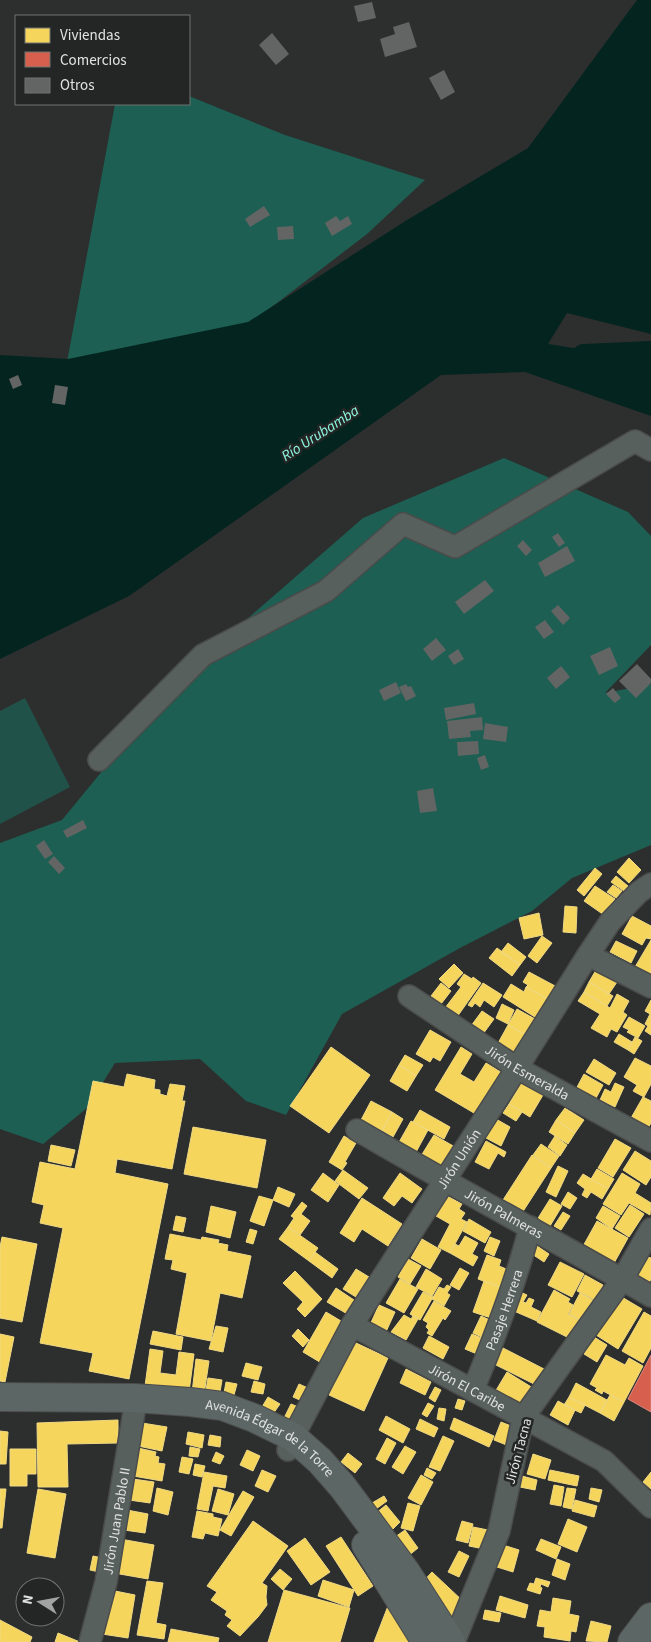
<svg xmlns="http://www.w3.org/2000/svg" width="651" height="1642" font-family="'Source Sans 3',sans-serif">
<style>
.green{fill:#215249}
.forest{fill:#1d5f53}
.water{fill:#04241f}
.homes{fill:#f6d55c;stroke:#f0d984}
.shops{fill:#d6604d;stroke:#d9877a}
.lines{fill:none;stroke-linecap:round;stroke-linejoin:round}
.river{stroke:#04241f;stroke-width:26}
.building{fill:#636564}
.minor-casing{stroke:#4a4c4b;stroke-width:24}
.highway-casing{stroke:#4a4c4b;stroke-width:30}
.minor{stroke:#58605e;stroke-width:21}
.highway{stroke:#5c6664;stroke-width:28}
.labels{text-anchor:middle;stroke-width:5;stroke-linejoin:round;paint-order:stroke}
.street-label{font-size:14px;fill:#e1e3e3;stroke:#232625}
.water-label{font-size:15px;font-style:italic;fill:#8df8e2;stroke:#232625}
</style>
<rect width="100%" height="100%" fill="#2d2f2e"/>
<!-- green -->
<path class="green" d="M25 698 70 787 0 824V711Z"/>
<!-- forest -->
<path class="forest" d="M189 96 285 135 425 180 367 234 277 303 164 384 51 448 115 104H189Z
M504 458 628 512 651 536V645L605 693 651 684V845L572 878 532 911 460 948 342 1014 286 1115 246 1101 200 1059 115 1063 87 1108 43 1144 0 1129V843L62 820 176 681 363 518Z"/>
<!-- water -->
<path class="water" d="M637 0H651V334L567 313 548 344 651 360V416L525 372 441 375 129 596 0 659V355L68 359 248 322 407 220 528 148Z"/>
<!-- homes -->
<path class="homes" d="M629 858 641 870 629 883 617 872Z
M595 868 602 874 584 896 577 890Z
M616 876 628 886 624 891 611 882Z
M613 885 622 891 616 898 607 892Z
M595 886 615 899 604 915 584 901Z
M565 906 577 907 576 933 563 932Z
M539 913 543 935 524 939 519 918Z
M632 916 651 926V939L646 938 642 945 622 934Z
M542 936 552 943 537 963 528 956Z
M651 940V974L650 976 635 967Z
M616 941 637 951 631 963 610 952Z
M508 943 526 957 520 965 501 952Z
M497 948 520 965 512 976 489 958Z
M454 964 463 973 449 988 439 979Z
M596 970 617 982 609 994 589 982Z
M529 972 557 987 549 1000 526 987 528 985 523 982Z
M464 974 472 979 473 977 481 983 457 1017 445 1008 461 987 457 984Z
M589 982 613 996 607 1006 584 992Z
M441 983 451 991 441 1004 431 996Z
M483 983 502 995 494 1007 484 1000 480 1007 475 1003 472 1007 468 1005Z
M511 984 524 992 526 987 549 1000 538 1019 503 997Z
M584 992 610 1008 617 994 629 1001 623 1012 627 1015 617 1032 611 1029 607 1037 591 1028 600 1014 578 1001Z
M651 1000V1035L645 1031 648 1026 645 1024 650 1014 645 1011Z
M502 1004 514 1010 508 1024 496 1018Z
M517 1009 535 1019 526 1035 508 1025Z
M482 1011 494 1019 483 1034 471 1026Z
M629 1017 645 1026 638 1038 627 1032 629 1030 623 1027Z
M508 1025 528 1036 517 1057 497 1045Z
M430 1030 451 1042 440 1061 433 1057 430 1062 416 1054Z
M619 1034 632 1042 628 1050 614 1042Z
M635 1037 642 1041 634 1054 628 1050Z
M331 1047 370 1075 329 1133 290 1106Z
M461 1047 472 1054 460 1074 474 1082 486 1063 504 1074 479 1116 435 1090Z
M405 1055 423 1065 416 1076 399 1065Z
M635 1058 651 1066V1084L644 1097 633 1091 637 1085 624 1077Z
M594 1059 616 1073 609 1085 586 1072Z
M399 1065 416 1076 407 1091 390 1081Z
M127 1074 155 1080 154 1089 160 1090V1094L167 1096 170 1084 185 1086 182 1101H185L172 1169 117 1159 115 1173 168 1184 129 1379 89 1371 93 1353 40 1343 63 1228 40 1223 44 1205 32 1202 40 1162 75 1169 93 1081 124 1087Z
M584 1074 603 1085 595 1100 576 1089Z
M522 1082 543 1095 530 1117 509 1104Z
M615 1083 624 1087 615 1107 600 1100 605 1089 611 1092Z
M643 1097 651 1101V1123L648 1128 631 1118Z
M371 1101 392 1112 382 1131 361 1120Z
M509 1104 522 1112 516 1121 503 1113Z
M565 1108 584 1120 575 1133 556 1120Z
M420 1110 450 1127 444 1139 413 1122Z
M392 1112 403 1119 393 1137 382 1131Z
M496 1119 510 1127 501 1146 486 1138Z
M556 1120 575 1133 568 1144 549 1132Z
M411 1121 428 1130 415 1154 398 1144Z
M193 1127 266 1140 257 1188 184 1174Z
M434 1135 455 1147 443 1169 421 1156Z
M344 1136 356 1143 345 1162 347 1163 342 1170 329 1162Z
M555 1136 567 1145 560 1156 548 1147Z
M615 1139 631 1148 613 1177 598 1168Z
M486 1141 506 1152 504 1157 498 1153 489 1169 475 1162Z
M541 1144 559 1156 551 1168 533 1155Z
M51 1145 75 1150 71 1166 48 1161Z
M635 1151 651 1161V1177L646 1185 623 1170Z
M532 1155 551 1168 522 1213 503 1200Z
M558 1166 568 1171 556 1197 546 1192Z
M597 1169 614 1179 608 1189 591 1179Z
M343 1170 368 1188 359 1199 335 1181Z
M323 1173 339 1185 328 1202 311 1190Z
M400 1173 422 1189 412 1203 402 1196 394 1206 383 1198Z
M622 1173 640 1184 635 1193 651 1203 650 1215 629 1203 621 1215 603 1204Z
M583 1174 608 1189 602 1199 591 1192 587 1198 582 1195 585 1189 577 1183Z
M278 1187 295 1194 289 1207 273 1200Z
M568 1192 577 1198 570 1209 561 1204Z
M259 1196 273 1200 264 1226 250 1221Z
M447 1196 462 1204 459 1209 465 1213 461 1219 467 1222 450 1253 438 1247 450 1224 436 1216Z
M362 1198 402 1224 388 1246 362 1229 354 1242 340 1233Z
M550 1199 562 1206 547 1231 535 1223Z
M302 1202 307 1206 301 1214 310 1221 300 1235 288 1227 294 1218 291 1216Z
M630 1205 644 1214 629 1237 615 1228Z
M211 1206 236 1212 230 1238 206 1232Z
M603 1206 620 1216 612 1229 596 1218Z
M563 1212 570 1216 561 1230 554 1226Z
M176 1216 186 1218 183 1232 173 1230Z
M469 1219 491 1232 485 1243 463 1231Z
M597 1221 628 1238 613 1265 582 1248Z
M288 1227 318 1248 309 1261 279 1239Z
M250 1229 257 1231 253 1244 246 1242Z
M170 1234 201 1240 202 1237 219 1240 218 1243 228 1245 227 1251 251 1256 242 1298 220 1293 211 1341 176 1334 187 1273 171 1269 173 1260 165 1259Z
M465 1236 478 1243 472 1254 478 1257 473 1266 450 1253 455 1244 459 1246Z
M2 1237 37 1244 22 1322 0 1318V1247Z
M490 1237 500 1241 494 1256 484 1251Z
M422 1239 441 1250 430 1269 411 1258Z
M537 1246 549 1254 544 1262 532 1254Z
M315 1252 338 1269 332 1278 309 1261Z
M487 1255 501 1260 499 1266 511 1271 505 1289 478 1279Z
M648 1257 651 1258V1279L648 1285 636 1278Z
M408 1259 421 1266 410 1284 398 1277Z
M560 1262 584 1274 572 1297 548 1285Z
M460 1268 469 1273 459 1290 450 1285Z
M356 1269 369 1277 356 1297 343 1289Z
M426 1269 442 1279 432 1296 416 1287Z
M295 1271 322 1299 305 1317 297 1309 303 1302 283 1283Z
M585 1275 603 1285 595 1300 577 1291Z
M400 1279 418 1289 404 1313 386 1303Z
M484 1281 505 1289 494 1319 473 1312Z
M447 1285 451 1287 447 1293 450 1295 444 1306 432 1299 439 1287 444 1289Z
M336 1288 357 1302 349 1315 327 1302Z
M516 1290 527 1295 523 1302 526 1303 529 1298 534 1300 531 1307 541 1312 537 1321 507 1308Z
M554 1290 570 1299 568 1302 573 1305 568 1314 579 1320 569 1338 537 1322Z
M423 1292 433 1297 420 1320 410 1314Z
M580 1293 593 1300 582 1321 569 1314Z
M620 1296 642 1309 618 1349 596 1335Z
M434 1301 451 1311 445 1320 443 1318 432 1336 427 1333 429 1330 426 1327 428 1323 423 1320Z
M379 1305 395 1312 385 1334 369 1327Z
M326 1312 346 1324 323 1364 303 1352Z
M644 1312 651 1316V1348L643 1363 622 1351Z
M404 1315 411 1319 413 1316 418 1319 406 1340 391 1332Z
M481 1316 494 1322 486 1339 473 1333Z
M216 1326 228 1328 223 1352 209 1349Z
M298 1329 309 1340 303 1347 292 1336Z
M153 1331 183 1337 181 1350 150 1344Z
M0 1334 14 1337 5 1382 0 1381Z
M472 1334 484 1339 477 1354 465 1349Z
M429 1336 449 1347 443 1359 423 1348Z
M594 1337 607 1345 597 1362 584 1354Z
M354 1342 388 1358 364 1411 329 1395Z
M503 1348 544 1369 536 1385 494 1364Z
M150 1349 163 1351 160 1373 176 1375 179 1352 194 1354 189 1392 145 1386Z
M606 1355 625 1365 629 1358 643 1366 624 1402 603 1391 602 1394 595 1390 597 1388 590 1384Z
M196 1359 209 1361 204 1395 192 1393Z
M246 1363 262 1367 258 1380 242 1376Z
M406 1369 431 1382 425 1395 400 1383Z
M507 1372 533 1388 521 1408 495 1392Z
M208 1378 222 1380 220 1392 206 1390Z
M254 1381 265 1384 263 1394 251 1392Z
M226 1382 237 1384 234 1395 224 1393Z
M576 1383 607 1400 600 1413 569 1397Z
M299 1384 308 1388 302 1401 293 1397Z
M435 1387 441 1390 435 1402 429 1398Z
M610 1395 624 1402 614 1421 600 1413Z
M268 1397 280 1404 273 1414 262 1407Z
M569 1397 585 1405 581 1413 564 1405Z
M458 1399 465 1401 462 1410 455 1408Z
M558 1401 575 1410 568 1425 550 1415Z
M428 1403 434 1406 427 1417 422 1414Z
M291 1404 301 1408 294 1422 284 1418Z
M439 1408 446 1409 444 1421 437 1419Z
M386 1416 410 1429 403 1443 379 1430Z
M454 1418 494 1436 489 1447 450 1429Z
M420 1419 438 1428 434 1437 416 1429Z
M118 1420V1443L67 1444 68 1487H38L37 1423Z
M501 1422 516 1428 509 1446 494 1440Z
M142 1423 167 1427 162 1451 138 1446Z
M0 1431 8 1432 6 1464H0Z
M188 1432 204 1435 202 1448 186 1444Z
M210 1435 221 1437 220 1447 208 1445Z
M443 1436 454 1441 440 1471 429 1467Z
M387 1438 396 1443 385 1464 376 1459Z
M405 1446 416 1452 403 1474 392 1467Z
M190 1447 200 1449 198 1457 189 1456Z
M138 1448 156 1452 155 1456 159 1457 158 1463 165 1464 162 1481 133 1476Z
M10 1449H36V1474H27V1486H10Z
M247 1450 260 1456 253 1471 240 1465Z
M216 1452 224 1456 220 1464 212 1461Z
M348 1453 362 1464 355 1473 341 1462Z
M533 1454 551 1460 545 1479 527 1474Z
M182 1457 193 1459 189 1474 179 1472Z
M195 1464 205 1466 202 1477 193 1475Z
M427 1468 436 1473 432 1479 424 1475Z
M262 1470 276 1476 268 1492 255 1486Z
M550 1470 579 1476 577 1486 548 1480Z
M204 1472 227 1476 225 1488 213 1486 208 1511 197 1509Z
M651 1472V1489L643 1482Z
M421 1475 433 1482 421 1505 408 1498Z
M522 1476 537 1480 535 1490 520 1487Z
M133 1479 154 1482 150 1503 129 1500Z
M554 1485 564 1487 561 1506 550 1504Z
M157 1488 173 1492 168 1515 153 1511Z
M567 1488 576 1489 572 1509 563 1507Z
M591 1488 602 1490 599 1502 589 1499Z
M0 1489H6L2 1528H0Z
M38 1489 66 1494 55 1558 27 1553Z
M218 1489 234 1494 228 1515 212 1511Z
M243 1491 254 1497 231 1536 220 1530Z
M384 1496 387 1501 376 1509 372 1503Z
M575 1500 597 1506 594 1517 572 1511Z
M408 1503 420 1506 413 1531 401 1528Z
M386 1505 400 1522 391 1531 376 1513Z
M127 1510 148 1514 145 1533 124 1530Z
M197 1511 213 1514V1517L222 1519 218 1536 205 1533 203 1539 192 1537Z
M568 1519 587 1527 577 1552 558 1544Z
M253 1521 288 1546 262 1583 267 1586 266 1597 267 1605 258 1617 240 1636 227 1626 232 1620 225 1615 227 1611 211 1600 217 1592 207 1586Z
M462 1521 473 1524 468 1543 456 1540Z
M473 1527 488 1530 484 1549 469 1546Z
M405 1530 418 1548 408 1556 395 1537Z
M341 1537 373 1586 358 1596 326 1546Z
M305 1538 330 1572 311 1585 287 1551Z
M120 1539 154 1545 148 1579 114 1573Z
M541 1539 561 1547 556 1559 536 1550Z
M503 1545 519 1550 513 1572 497 1567Z
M459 1551 469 1556 459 1577 448 1572Z
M93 1556 102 1558 99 1572 90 1570Z
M557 1559 570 1564 565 1580 552 1575Z
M280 1569 292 1579 283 1590 271 1579Z
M432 1572 465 1603 452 1617 419 1586Z
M536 1578 550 1582 548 1587 541 1584 540 1587 542 1588 540 1594 527 1590 530 1583 534 1584Z
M323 1580 354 1590 349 1607 318 1596Z
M147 1581 163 1583 156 1623 166 1625 164 1639 137 1635Z
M110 1590 135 1595 128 1638 102 1634Z
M284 1590 350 1608 340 1642H268Z
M500 1596 528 1605 525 1618 496 1610Z
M553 1598 571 1601 569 1614 579 1616 576 1632 571 1631 570 1641 544 1637 545 1627 537 1626 540 1610 551 1612Z
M388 1606 410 1642H374Z
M485 1610 501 1613 499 1622 483 1619Z
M0 1620 32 1637 30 1642H0Z
M591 1621 611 1626 607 1642 586 1641Z
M171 1629 219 1638 218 1642H168Z
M58 1633 80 1642H55Z"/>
<!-- shops -->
<path class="shops" d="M651 1355V1412L628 1399Z"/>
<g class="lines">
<!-- river -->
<path class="river" d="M584 357 651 354"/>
</g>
<!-- building -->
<path class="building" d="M372 2 376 18 358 22 354 6Z
M409 22 417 47 385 57 380 39 395 34 393 27Z
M272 33 289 54 276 65 259 45Z
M444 70 455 92 441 100 429 78Z
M264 206 270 215 250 227 245 219Z
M336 216 340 221 348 216 352 224 332 236 325 223Z
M293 226 294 239 278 240 277 227Z
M18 375 22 385 13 389 9 379Z
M55 385 68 387 65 405 52 403Z
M558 533 565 543 559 547 552 537Z
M523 540 532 550 526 556 517 546Z
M567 546 575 561 545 577 538 563Z
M485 580 494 591 464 614 455 602Z
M558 605 570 618 563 625 551 611Z
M545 620 554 632 544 639 535 627Z
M436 638 446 650 432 661 423 649Z
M610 647 618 666 599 675 590 656Z
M458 649 464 659 454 665 448 656Z
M637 664 651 679V683L636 698 619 681Z
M561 666 570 677 556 689 547 678Z
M396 682 401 693 384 701 379 690Z
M406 684 408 687 411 686 416 696 406 701 399 687Z
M613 688 621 698 615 703 606 694Z
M474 703 476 714 446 720 444 708Z
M482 717 483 730 470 731 471 737 449 739 447 721Z
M485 723 508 727 506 742 483 739Z
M478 741 479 754 458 756 457 742Z
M485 755 489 767 481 770 477 758Z
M433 788 437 811 420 813 417 791Z
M83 820 87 828 67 838 63 831Z
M44 840 53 854 45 859 36 846Z
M54 856 65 868 59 874 48 862Z"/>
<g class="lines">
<defs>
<g id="minor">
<path d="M99 760 203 655 326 591 403 524 455 547 635 441 651 450"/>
<path d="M588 955 651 987"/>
<path id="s1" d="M409 996 517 1068 651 1141"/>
<path id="s2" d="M357 1130C454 1187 554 1240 651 1296"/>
<path id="s3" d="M352 1325 604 1461 651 1507"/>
<path id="s4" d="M473 1390C495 1337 516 1283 530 1227"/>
<path id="s5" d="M288 1450 293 1437 352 1325 517 1068 588 955 610 922 639 892 651 884"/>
<path id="s6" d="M90 1642 106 1582 134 1412V1398"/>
<path d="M454 1642 499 1531 523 1418 622 1280 651 1229"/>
</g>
<g id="highway">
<path id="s7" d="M0 1397 134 1398 190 1402 222 1406 254 1418 293 1437 320 1461 342 1486 406 1572 451 1642"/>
<path d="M366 1545 426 1642"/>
<path d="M632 1642 651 1617"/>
</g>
</defs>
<!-- minor casing -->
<use href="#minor" class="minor-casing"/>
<!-- highway casing -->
<use href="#highway" class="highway-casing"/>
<!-- minor -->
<use href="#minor" class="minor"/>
<!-- highway -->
<use href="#highway" class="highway"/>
</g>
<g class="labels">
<!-- street labels -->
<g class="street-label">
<text dy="5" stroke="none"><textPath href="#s1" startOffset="141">Jirón Esmeralda</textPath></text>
<text dy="5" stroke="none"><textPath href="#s5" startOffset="338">Jirón Unión</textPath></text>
<text dy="5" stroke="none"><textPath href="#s2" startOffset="169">Jirón Palmeras</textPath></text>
<text dy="5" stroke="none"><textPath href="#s4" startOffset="86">Pasaje Herrera</textPath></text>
<text dy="5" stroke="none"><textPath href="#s3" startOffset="131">Jirón El Caribe</textPath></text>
<text dy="5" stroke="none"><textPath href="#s7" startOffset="280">Avenida Édgar de la Torre</textPath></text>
<text transform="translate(518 1451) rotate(-75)" y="5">Jirón Tacna</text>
<text dy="5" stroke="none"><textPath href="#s6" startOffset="124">Jirón Juan Pablo II</textPath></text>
</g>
<!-- water labels -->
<g class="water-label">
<text transform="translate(320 433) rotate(-33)" y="5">Río Urubamba</text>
</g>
</g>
<!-- legend -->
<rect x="15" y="15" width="175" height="90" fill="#232625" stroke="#6f7271"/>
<rect x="25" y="28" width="25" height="15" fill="#f6d55c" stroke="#6f7271"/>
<text x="60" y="40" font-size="15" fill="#e1e3e3">Viviendas</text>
<rect x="25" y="52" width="25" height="15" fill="#d6604d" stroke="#6f7271"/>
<text x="60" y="65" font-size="15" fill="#e1e3e3">Comercios</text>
<rect x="25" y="78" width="25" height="15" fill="#636564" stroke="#6f7271"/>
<text x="60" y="90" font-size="15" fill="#e1e3e3">Otros</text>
<!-- north arrow -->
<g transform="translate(40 1602) rotate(281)"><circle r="24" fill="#232625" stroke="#6f7271"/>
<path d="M0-4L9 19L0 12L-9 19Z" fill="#a2a4a4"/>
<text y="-8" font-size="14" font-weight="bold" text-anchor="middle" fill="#e1e3e3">N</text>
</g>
</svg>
